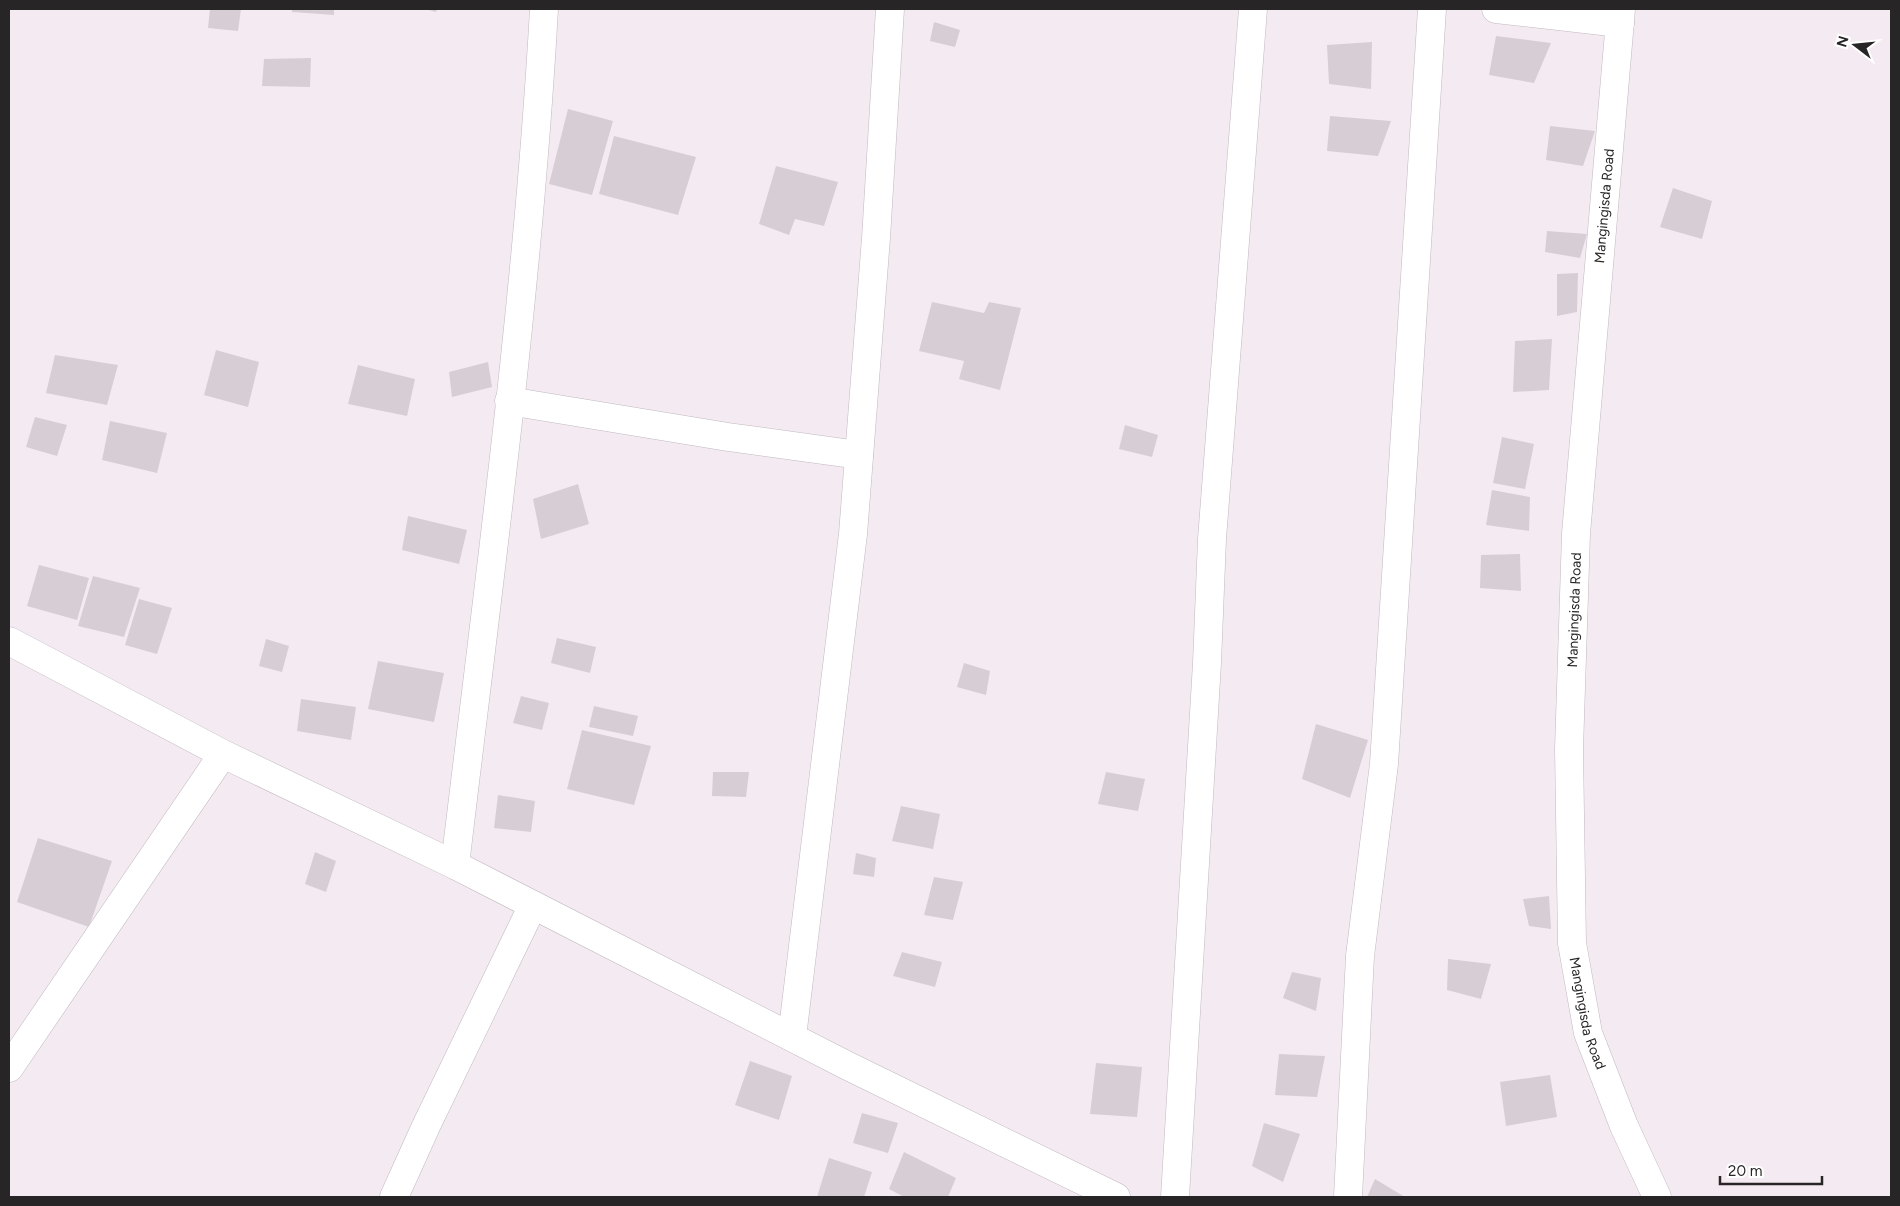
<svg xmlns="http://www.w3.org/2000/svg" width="1900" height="1206" font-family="Figtree,sans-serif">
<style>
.building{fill:#d7ced5}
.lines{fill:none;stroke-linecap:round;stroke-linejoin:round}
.minor-casing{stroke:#c1b8bf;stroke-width:29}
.minor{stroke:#fff;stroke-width:28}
.labels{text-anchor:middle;stroke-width:5;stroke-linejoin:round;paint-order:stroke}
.street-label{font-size:14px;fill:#282527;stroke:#fff}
</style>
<rect width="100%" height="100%" fill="#f4ebf2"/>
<!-- building -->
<path class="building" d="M210 9H241L238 31 208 28Z
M292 9H334V15L292 12Z
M425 9H437L436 12Z
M934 22 960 30 955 47 930 41Z
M1496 36 1551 43 1534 83 1489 75Z
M1372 42 1371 89 1329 84 1327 45Z
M311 58 310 87 262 86 264 59Z
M568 109 613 121 592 195 549 184Z
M1330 116 1391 121 1378 156 1327 151Z
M1550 126 1595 131 1583 166 1546 160Z
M614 136 696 157 678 215 599 194Z
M776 166 838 182 824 226 795 219 789 235 759 224Z
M1673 188 1712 201 1702 239 1660 227Z
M1547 231 1587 234 1580 258 1545 252Z
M1578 273 1577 312 1557 316V274Z
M932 302 984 313 989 302 1021 308 1000 390 959 379 964 361 919 351Z
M1552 339 1549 390 1513 392 1515 341Z
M216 350 259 362 248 407 204 395Z
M55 355 118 365 107 405 46 393Z
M488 362 492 387 452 397 449 372Z
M358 365 415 379 407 416 348 404Z
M35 417 67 425 57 456 26 447Z
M110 421 167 433 157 473 102 460Z
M1125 425 1158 435 1152 457 1119 449Z
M1502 437 1534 444 1525 489 1493 483Z
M578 484 589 524 541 539 533 499Z
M1492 490 1530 497 1529 531 1486 525Z
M408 516 467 530 459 564 402 550Z
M1520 554 1521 591 1480 588 1481 555Z
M39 565 89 578 77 620 27 606Z
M93 576 140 588 124 637 78 626Z
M139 599 172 608 157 654 125 645Z
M557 638 596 647 590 673 551 663Z
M266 639 289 646 282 672 259 666Z
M378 661 444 673 434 722 368 709Z
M964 663 990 671 986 695 957 687Z
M521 696 549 703 542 730 513 723Z
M301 699 356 707 351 740 297 731Z
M594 706 638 716 633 736 589 727Z
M1316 724 1368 740 1350 798 1302 779Z
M582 730 651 746 634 805 567 789Z
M713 772H749L746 797 712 796Z
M1106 772 1145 779 1138 811 1098 804Z
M498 795 535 801 531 832 494 828Z
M901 806 940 814 933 849 892 841Z
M38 838 112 861 89 927 17 902Z
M315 852 336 861 326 892 305 884Z
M856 853 876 858 874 877 853 874Z
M934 877 963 882 953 920 924 915Z
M1549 896 1551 929 1529 926 1523 899Z
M902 952 942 962 935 987 893 976Z
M1448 959 1491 964 1481 999 1447 990Z
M1292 972 1321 978 1316 1011 1283 998Z
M1279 1054 1325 1056 1317 1097 1275 1095Z
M750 1061 792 1076 779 1120 735 1105Z
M1096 1063 1142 1067 1137 1117 1090 1114Z
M1550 1075 1557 1117 1506 1126 1500 1082Z
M862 1113 898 1123 888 1153 853 1143Z
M1264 1123 1300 1134 1283 1182 1252 1166Z
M904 1152 956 1178 948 1197H904L889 1189Z
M829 1158 872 1172 864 1197H817Z
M1375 1179 1405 1197H1367Z"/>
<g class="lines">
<defs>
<g id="minor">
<path d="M1496 9 1620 23"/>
<path id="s1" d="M1621 9 1576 534 1569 749 1572 943 1588 1033 1624 1126 1657 1197"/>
<path d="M509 401 728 437 859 455"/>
<path d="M9 641 223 754 455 865 848 1066 1116 1197"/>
<path d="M455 865C489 580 528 295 544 9"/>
<path d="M792 1037 853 534 876 238 890 9"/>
<path d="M9 1068 223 754"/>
<path d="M394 1197 427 1124 533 905"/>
<path d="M1175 1197 1207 663 1212 539 1253 9"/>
<path d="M1348 1197 1360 956 1384 764 1432 9"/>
</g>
</defs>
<!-- minor casing -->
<use href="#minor" class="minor-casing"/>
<!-- minor -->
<use href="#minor" class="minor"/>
</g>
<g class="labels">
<!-- street labels -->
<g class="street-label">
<text transform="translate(1604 206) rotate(-85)" y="5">Mangingisda Road</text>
<text transform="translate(1574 610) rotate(-88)" y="5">Mangingisda Road</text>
<text dy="5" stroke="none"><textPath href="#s1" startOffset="1008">Mangingisda Road</textPath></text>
</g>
</g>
<!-- border -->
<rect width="1900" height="1206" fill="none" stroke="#282527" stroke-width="20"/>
<!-- north arrow -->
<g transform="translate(1855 45) rotate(286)" stroke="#ffffff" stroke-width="4" paint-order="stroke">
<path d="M0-4L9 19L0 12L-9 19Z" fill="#282527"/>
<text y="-8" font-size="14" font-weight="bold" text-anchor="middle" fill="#282527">N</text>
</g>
<!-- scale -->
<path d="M1720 1176v8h102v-8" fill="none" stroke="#282527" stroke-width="2.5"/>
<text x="1728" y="1176" font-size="15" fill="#282527" stroke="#ffffff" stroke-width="4" paint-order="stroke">20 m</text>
</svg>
